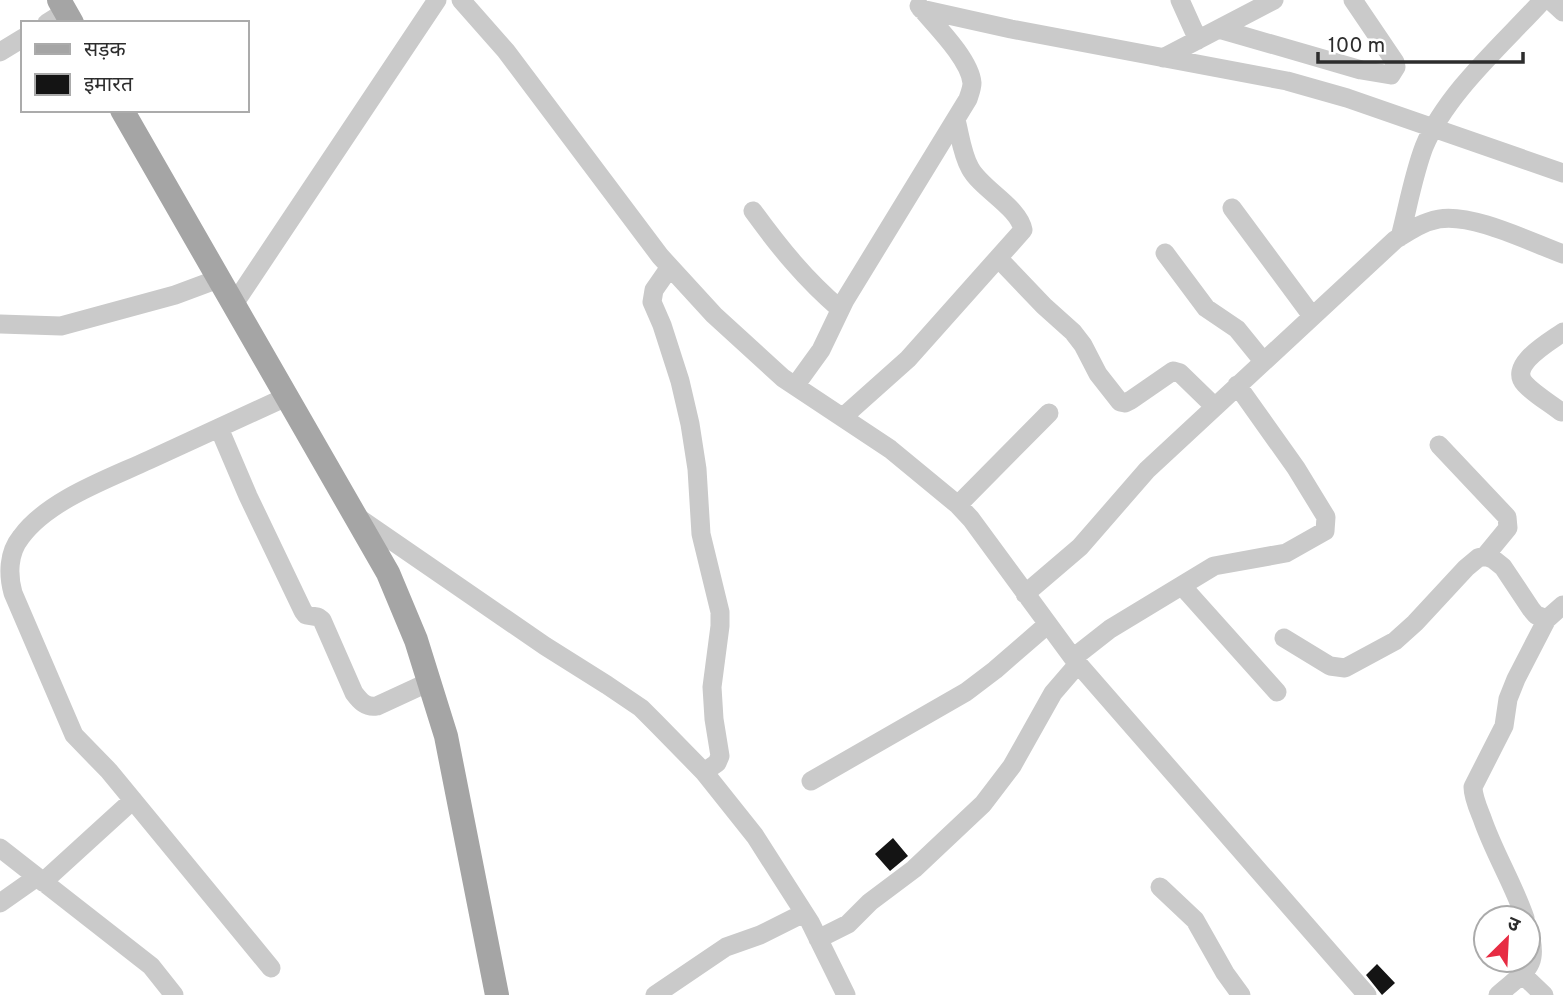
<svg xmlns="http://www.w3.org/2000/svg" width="1563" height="995" font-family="Overpass,'Noto Sans Devanagari',sans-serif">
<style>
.building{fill:#141414}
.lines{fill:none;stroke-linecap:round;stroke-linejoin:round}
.minor{stroke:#cacaca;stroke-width:19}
.major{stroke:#a5a5a5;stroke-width:24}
</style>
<rect width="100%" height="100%" fill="#fff"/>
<!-- building -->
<path class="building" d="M893 838 908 856 890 871 875 854Z
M1377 964 1395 983 1382 995 1366 975Z"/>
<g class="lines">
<!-- minor -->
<path class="minor" d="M461 0 506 51 660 256 714 315 783 378 890 449 958 505 971 519 1073 658 1367 995
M1180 0 1198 40
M1550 0 1563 12
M921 9 1011 29 1287 81 1347 98 1563 173
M47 23 66 11
M1219 29 1361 70 1391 75 1396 67 1395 62 1353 0
M0 52 23 38
M1163 58 1274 0
M1232 208 1312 316
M753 211C780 248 805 279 840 309
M1400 237C1408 207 1413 176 1424 147 1446 93 1504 43 1543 0
M1165 253 1206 308 1237 329 1263 361
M999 259 1044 306 1073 332 1083 345 1098 374 1120 402 1125 403 1131 400 1173 371 1180 373 1214 406
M670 267 654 290 652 302 662 325 680 381 690 424 697 469 701 534 720 612V626L712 687 714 719 720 756 717 763 704 772
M234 304 437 0
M0 324 61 326 175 295 218 279
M795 386 821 350 845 300 968 99C970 93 972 88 972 83 970 59 934 24 919 6
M1561 412C1550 403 1535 395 1525 384 1507 365 1551 341 1563 332
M843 417 908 359 1023 230C1019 207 981 189 970 168 962 154 960 135 956 120
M219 428 248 496 303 611 306 615 318 617 322 620 354 693C360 701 366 708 377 706L429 682
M1439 445 1507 517 1508 528 1485 556
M958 505 1049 413
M356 516 545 646 607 685 641 708 655 722 704 772 755 836 810 922 846 995
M1182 586 1277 692
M1025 594 1080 547 1147 470 1395 240C1409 231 1422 222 1439 219 1472 213 1530 242 1563 254
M1284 638 1330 666 1345 668 1395 641 1415 623 1466 568 1478 558 1485 556 1493 559 1503 567 1531 609 1536 615 1547 619 1563 605
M1073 658 1110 629 1214 566 1286 553 1325 531 1326 517 1296 468 1237 385
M811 781 966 692 995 670 1048 624
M0 848 151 966 174 995
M43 882 133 800
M1160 887 1195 920 1225 973 1241 995
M0 903 37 877
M1525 918C1513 883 1494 853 1482 818 1478 808 1473 797 1473 787L1504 726 1508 699 1516 679 1547 619
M818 939 848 924 870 902 914 869 983 804 1012 766 1053 693 1078 664
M271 968 109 771 74 735 13 593C8 575 8 553 21 537 48 500 108 479 149 460 195 439 241 418 286 397
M1522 974 1544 995
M655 995 726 947 760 935 804 913
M1498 995C1525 971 1541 967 1528 928"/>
<!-- major -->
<path class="major" d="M59 0 72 23
M122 110 388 573 416 640 446 736 497 995"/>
</g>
<!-- legend -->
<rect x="21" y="21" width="228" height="91" fill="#ffffff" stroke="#ababab" stroke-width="2"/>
<rect x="35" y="44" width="35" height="10" fill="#a5a5a5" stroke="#ababab" stroke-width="2"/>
<text x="84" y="56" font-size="21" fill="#2d2d2d">सड़क</text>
<rect x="35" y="74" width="35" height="21" fill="#141414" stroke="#ababab" stroke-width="2"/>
<text x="84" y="91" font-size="21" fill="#2d2d2d">इमारत</text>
<!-- north arrow -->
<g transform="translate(1507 939) rotate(24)"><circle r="33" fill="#ffffff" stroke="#ababab" stroke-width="2"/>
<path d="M0-5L12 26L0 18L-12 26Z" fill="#e72c43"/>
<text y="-10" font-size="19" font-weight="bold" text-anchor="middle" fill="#2d2d2d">उ</text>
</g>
<!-- scale -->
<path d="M1318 52v10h205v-10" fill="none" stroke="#2d2d2d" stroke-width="3.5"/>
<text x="1328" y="52" font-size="21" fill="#2d2d2d" stroke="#ffffff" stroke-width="5" paint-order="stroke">100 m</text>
</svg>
